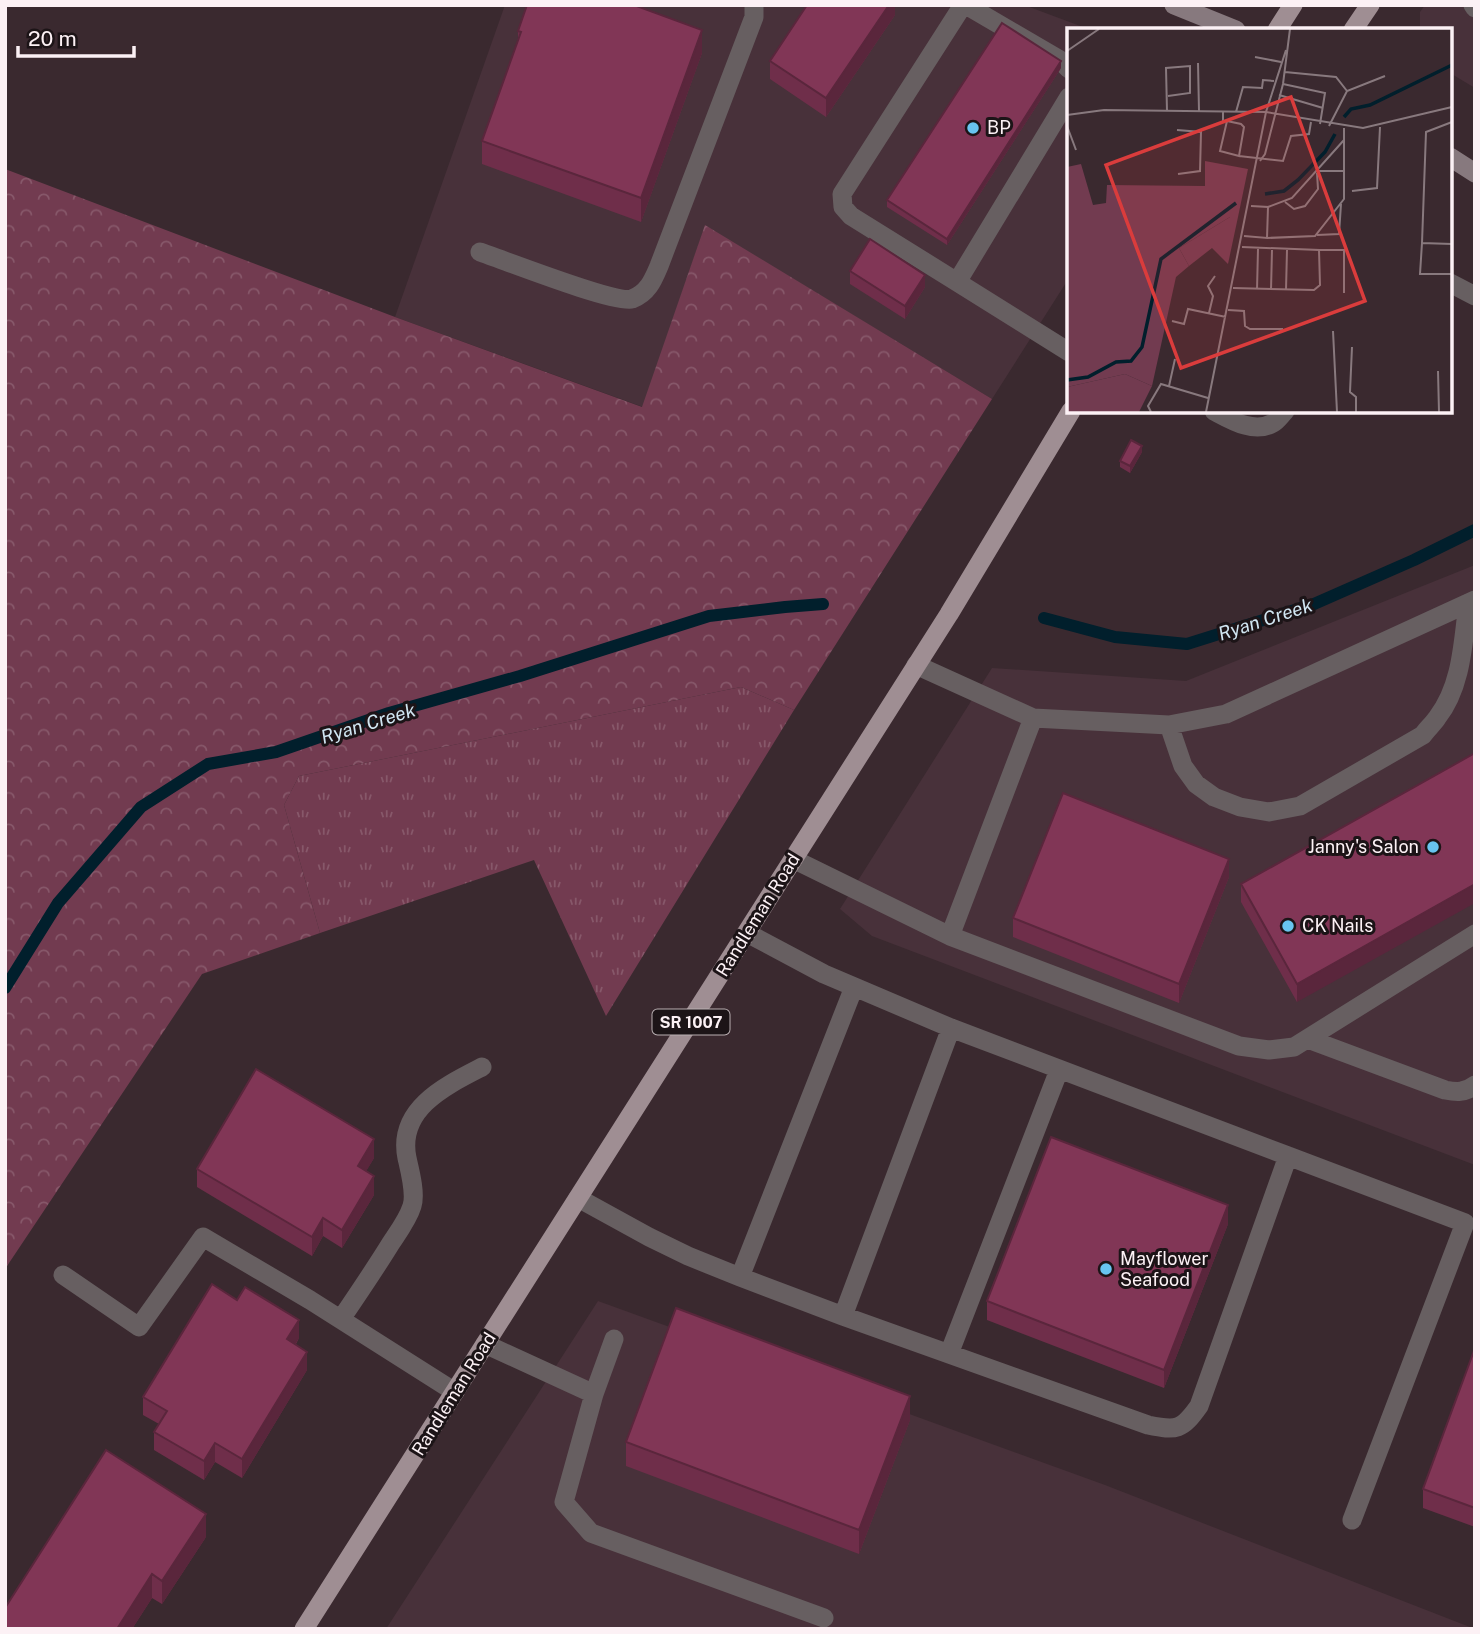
<svg xmlns="http://www.w3.org/2000/svg" width="1480" height="1634" font-family="'Public Sans',sans-serif">
<style>
.built{fill:#48313a}
.grass{fill:url(#grass-tufts)}
.forest{fill:url(#forest-crowns)}
.lines{fill:none;stroke-linecap:round;stroke-linejoin:round}
.stream{stroke:#011f2c;stroke-width:12}
.service{stroke:#675f61;stroke-width:19}
.secondary{stroke:#87797e;stroke-width:19}
.primary{stroke:#9f8e93;stroke-width:19}
.wall{fill:#6f2e4a}
.shaded-wall{fill:#5a263c}
.building{fill:#813656;stroke:#5a263c;stroke-width:2}
.poi-dot{fill:#68c4f0;stroke:#1c1417;stroke-width:2.5}
.labels{text-anchor:middle;stroke-width:6;stroke-linejoin:round;paint-order:stroke}
.shield{fill:#1c1417;stroke:#b9afb2;stroke-width:2}
.shield-label{font-size:16px;font-weight:bold;fill:#fcf1f5}
.poi-label{font-size:18px;fill:#fcf1f5;stroke:#1c1417;text-anchor:start}
.street-label{font-size:18px;fill:#fcf1f5;stroke:#1c1417}
.water-label{font-size:19px;font-style:italic;fill:#d1e6f2;stroke:#1c1417}
.inset-river{fill:none;stroke:#011f2c;stroke-width:3.5}
.inset-road{fill:none;stroke:#88797e;stroke-width:2}
.view{fill:#da3c3c;fill-opacity:0.15;stroke:#da3c3c;stroke-width:3.5}
.inset-edge{fill:none;stroke:#fcf1f5;stroke-width:3.5}
</style>
<defs>
<pattern id="grass-tufts" width="24" height="20" patternUnits="userSpaceOnUse" patternTransform="scale(1.75)"><rect width="24" height="20" fill="#723b50"/><path d="M3 7l-1-3M5 7V3M7 7l1-3M15 17l-1-3M17 17v-4M19 17l1-3" fill="none" stroke="#87586a"/></pattern>
<pattern id="forest-crowns" width="20" height="18" patternUnits="userSpaceOnUse" patternTransform="scale(1.75)"><rect width="20" height="18" fill="#723b50"/><path d="M2 6a3 3 0 1 1 6 0M12 15a3 3 0 1 1 6 0" fill="none" stroke="#87586a"/></pattern>
</defs>
<rect width="100%" height="100%" fill="#3a292f"/>
<!-- built -->
<path class="built" d="M505 5H1024L1091 30H1069V278L992 399 705 226 643 407 395 317Z
M1425 5H1475V88L1450 73V30H1420V12Z
M1475 565V1165L872 936 840 909 992 668 1186 681Z
M598 1301 1105 1485 1475 1629H386Z"/>
<!-- grass -->
<path class="grass" d="M741 687 794 710 606 1016 534 860 320 933 284 805 299 776Z"/>
<!-- forest -->
<path class="forest" d="M5 169 395 317 642 407 705 225 992 399 794 710 741 687 299 776 284 805 320 933 202 974 5 1269Z"/>
<g class="lines">
<!-- stream -->
<path class="stream" d="M1044 618 1115 637 1187 644 1314 604 1414 560 1475 530
M5 988 58 903 141 807 208 764 276 752 389 713 520 676 709 616 785 607 823 604"/>
<!-- service -->
<path class="service" d="M963 5 842 194 843 207 851 216 957 282 1069 97
M966 5 1060 60 1069 69
M1473 5 1475 8
M480 252C504 260 615 304 632 299 648 293 653 280 659 266L754 17V5
M957 282 1069 352
M1450 283 1475 296
M1214 411C1231 420 1254 434 1273 423 1277 421 1281 415 1285 411
M1033 718 1169 725 1226 714 1475 600
M1169 725 1183 766 1196 784 1214 797 1240 807 1269 812 1300 806 1423 735C1427 729 1433 724 1437 718 1462 686 1463 642 1468 603
M793 859 950 936 1033 718 916 665
M950 936 1239 1046 1269 1050 1294 1047 1475 934
M1308 1039 1445 1090C1456 1092 1465 1093 1475 1085
M1288 1156 1465 1223 1352 1520
M578 1198 649 1237 688 1256 740 1277 843 1316 1148 1425C1177 1431 1182 1430 1199 1406L1288 1156 951 1028 824 974 747 933
M63 1275 139 1327 203 1237 310 1300 455 1392
M740 1277 854 987
M843 1316 951 1028
M341 1319C358 1294 375 1269 391 1243 399 1231 408 1219 412 1206 416 1194 410 1171 407 1158 397 1109 445 1086 482 1067
M485 1344 594 1394 564 1502 591 1533 824 1618
M949 1354 1059 1070
M594 1394 614 1339"/>
<!-- secondary -->
<path class="secondary" d="M1174 5 1236 30
M1450 157 1475 173"/>
<!-- primary -->
<path class="primary" d="M1277 30 1293 5
M1353 30 1370 5
M304 1629 949 614 1071 411"/>
</g>
<!-- wall -->
<path class="wall" d="M889 5H895V15L826 117 770 79V61Z
M518 31 702 53 641 222 482 164V141L518 42Z
M1061 68 947 245 887 207V200Z
M850 271 925 287 905 319 850 284Z
M1142 452 1130 473 1120 467V461Z
M1475 753 1297 1002 1241 902V884Z
M1229 877 1179 1003 1013 937V918Z
M374 1158 366 1171 374 1195 342 1248 323 1236 312 1256 197 1187V1169Z
M1228 1224 1164 1388 987 1320V1301Z
M299 1338 296 1344 307 1370 242 1478 215 1462 204 1480 154 1450V1432L159 1424 143 1415V1397Z
M1475 1348V1527L1423 1508V1489Z
M910 1420 859 1554 626 1466V1442Z
M206 1537 162 1604 152 1598 132 1629H5Z"/>
<!-- shaded-wall -->
<path class="shaded-wall" d="M889 5H895V15L826 117V98Z
M702 30V53L641 222V198Z
M1061 61V68L947 245V239Z
M925 275V287L905 319V306Z
M1142 446V452L1130 473V466Z
M1229 859V877L1179 1003V984Z
M1475 884V903L1297 1002V984Z
M374 1139V1158L358 1185V1166Z
M374 1176V1195L342 1248V1230Z
M1228 1205V1224L1164 1388V1370Z
M323 1218V1236L312 1256V1237Z
M299 1320V1338L287 1358V1339Z
M307 1352V1370L242 1478V1459Z
M910 1396V1420L859 1554V1530Z
M215 1443V1462L204 1480V1461Z
M206 1514V1537L162 1604V1581Z
M152 1574V1598L132 1629H117Z"/>
<!-- building -->
<path class="building" d="M527 5H634L702 30 641 198 482 141 521 32 518 31Z
M807 5H889L826 98 770 61Z
M1002 23 1061 61 947 239 887 200Z
M870 239 925 275 905 306 850 271Z
M1131 440 1142 446 1130 466 1120 461Z
M1475 753V884L1297 984 1241 884Z
M1063 793 1229 859 1179 984 1013 918Z
M256 1069 374 1139 358 1166 374 1176 342 1230 323 1218 312 1237 197 1169Z
M1051 1137 1228 1205 1164 1370 987 1301Z
M212 1284 237 1300 245 1287 299 1320 287 1339 307 1352 242 1459 215 1443 204 1461 154 1432 167 1411 143 1397Z
M676 1308 910 1396 859 1530 626 1442Z
M1475 1348V1508L1423 1489Z
M106 1450 206 1514 162 1581 152 1574 117 1629H5V1608Z"/>
<!-- markers -->
<g class="poi-dot">
<circle cx="973" cy="128" r="7"/>
<circle cx="1433" cy="847" r="7"/>
<circle cx="1288" cy="926" r="7"/>
<circle cx="1106" cy="1269" r="7"/>
</g>
<g class="labels">
<!-- shield labels -->
<rect class="shield" x="652.5" y="1009.5" width="77" height="25" rx="5"/>
<g class="shield-label">
<text x="691" y="1028">SR 1007</text>
</g>
<!-- poi labels -->
<g class="poi-label">
<text x="987" y="134">BP</text>
<text x="1419" y="853" text-anchor="end">Janny's Salon</text>
<text x="1302" y="932">CK Nails</text>
<text x="1120" y="1265">Mayflower<tspan x="1120" dy="21">Seafood</tspan></text>
</g>
<!-- street labels -->
<g class="street-label">
<text transform="translate(758 915) rotate(-58)" y="6">Randleman Road</text>
<text transform="translate(454 1394) rotate(-58)" y="6">Randleman Road</text>
</g>
<!-- water labels -->
<g class="water-label">
<text transform="translate(1265 619) rotate(-18)" y="7">Ryan Creek</text>
<text transform="translate(368 723) rotate(-17)" y="7">Ryan Creek</text>
</g>
</g>
<!-- overview -->
<g transform="translate(1067 28)">
<rect width="385" height="385" fill="#3a292f"/>
<path d="M163 189H171L161 236 145 220 122 238 112 220ZM58 346 85 358 72 384H0V359Z" fill="#723b50"/>
<path d="M138 133 181 141 171 189H163L112 220 122 238 109 249 85 358 58 346 0 359V139L14 136 26 177 39 175 40 157 138 158Z" fill="#723b50"/>
<path class="inset-river" d="M277 89 284 81 303 77 385 37M198 166 217 163 231 152 258 124 268 106M0 352 21 349 49 334 64 333 75 319 94 231 169 175"/>
<path class="inset-road" d="M0 23 32 1M188 29 214 34M131 35 132 83M218 44 269 49 280 63M216 56 258 65 253 96M212 67 256 80M100 83 99 40 123 38V65L101 68M156 84V93H160L174 96 177 99 172 128 153 123 160 93M169 84 176 59 195 60 196 52 207 53M0 87 37 82 199 84 296 100 385 79M385 94 359 104 355 215 385 216M0 98 9 122M262 98 280 63 318 48M110 102 134 104 133 143 111 146M172 128 216 133 224 108 242 106 244 94M193 133 198 126 216 56 223 1M252 143H277M285 163 310 160 313 99M218 174 227 181 238 178 251 161 250 145M201 179 225 170 277 112M250 207 272 206 274 176M177 208 200 210 201 179 184 178M200 210 248 208 277 171V100M355 215 353 246H385M252 222H277V265M166 260 247 262 253 257 252 222 175 219M190 262 191 221M204 262 205 222M219 262 220 222M161 282 177 283 178 298 183 301H216M142 285 146 268 141 258 148 248M105 293 117 296 121 281 159 289M266 303 270 384M285 319 283 364 289 369V384M371 343 372 384M102 358 108 331M84 384 81 378 94 356 141 370M139 384 199 84 219 22"/>
<path class="view" d="M224 69 298 273 114 340 39 137Z"/>
<rect width="385" height="385" class="inset-edge"/>
</g>
<!-- border -->
<rect width="1480" height="1634" fill="none" stroke="#fcf1f5" stroke-width="14"/>
<!-- scale -->
<path d="M18 46v10h116v-10" fill="none" stroke="#fcf1f5" stroke-width="3.5"/>
<text x="28" y="46" font-size="21" fill="#fcf1f5" stroke="#1c1417" stroke-width="5" paint-order="stroke">20 m</text>
</svg>
